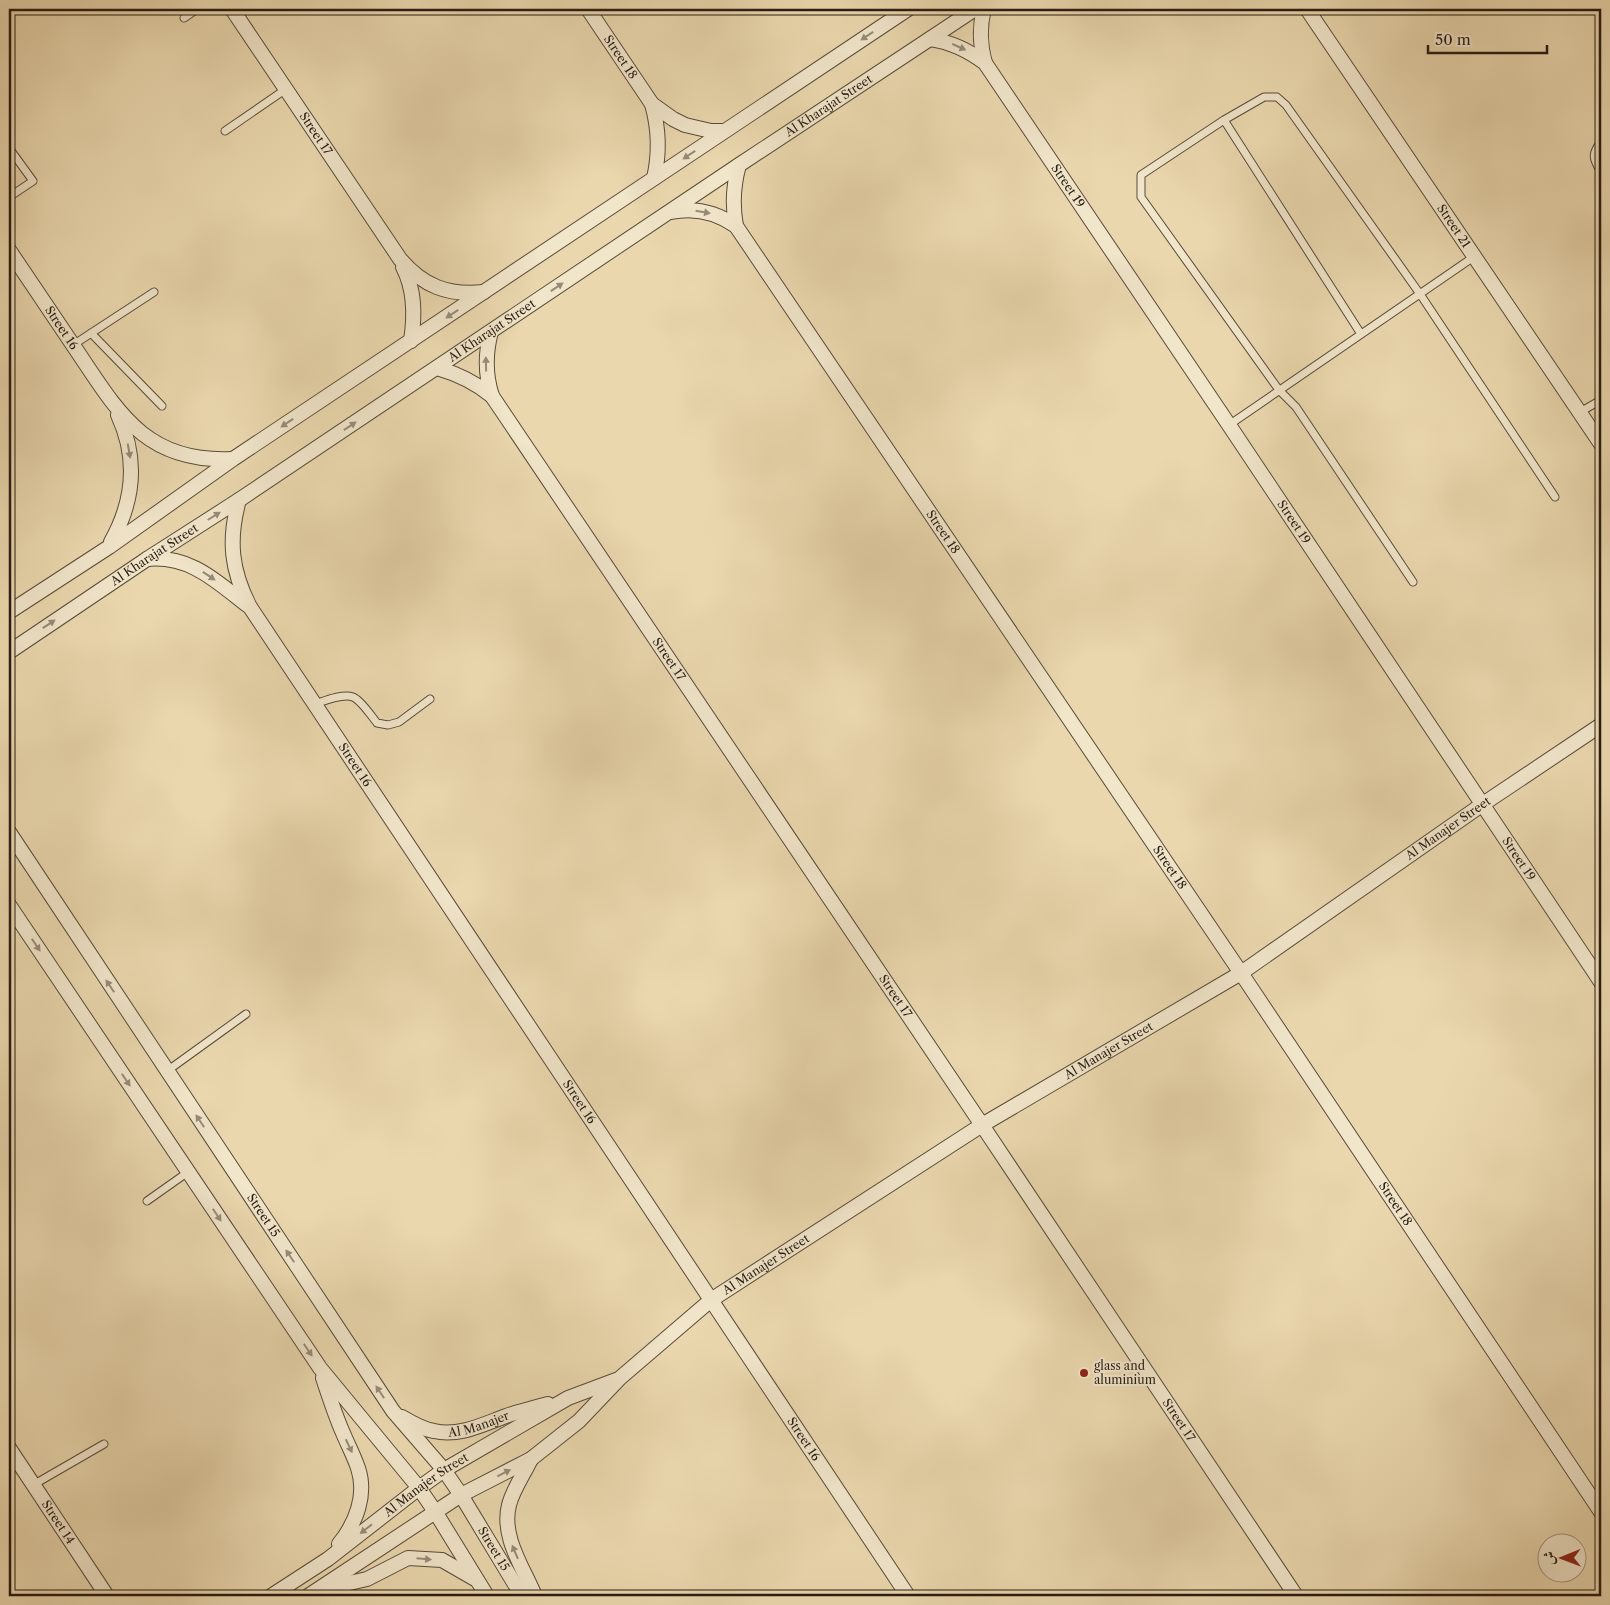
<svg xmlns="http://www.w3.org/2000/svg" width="1610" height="1605" font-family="'Libre Caslon Text',Amiri,serif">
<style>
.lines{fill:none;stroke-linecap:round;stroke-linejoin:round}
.lane-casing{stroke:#584c3a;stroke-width:9}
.street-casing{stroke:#584c3a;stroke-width:16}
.lane{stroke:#f1e5ca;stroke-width:7}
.street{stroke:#f1e5ca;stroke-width:14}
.oneway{fill:#978b78}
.poi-dot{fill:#8f2418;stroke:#f1e5ca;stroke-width:2}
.labels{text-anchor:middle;stroke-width:4;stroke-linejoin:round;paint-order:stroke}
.street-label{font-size:12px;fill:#281d14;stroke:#f1e5ca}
.poi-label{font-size:12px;fill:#281d14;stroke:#f1e5ca;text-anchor:start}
</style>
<rect width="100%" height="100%" fill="#ead7ae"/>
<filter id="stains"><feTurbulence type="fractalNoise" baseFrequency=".004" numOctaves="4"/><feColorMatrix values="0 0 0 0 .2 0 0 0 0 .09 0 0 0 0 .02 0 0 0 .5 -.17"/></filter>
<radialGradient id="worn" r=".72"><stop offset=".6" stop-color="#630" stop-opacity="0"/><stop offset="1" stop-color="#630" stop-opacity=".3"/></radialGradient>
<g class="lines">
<defs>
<path id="lane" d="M184 18 197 9
M1224 120 1361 334
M225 131 286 89
M1601 142C1591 154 1593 159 1601 172
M9 148 33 181 9 197
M91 333 162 406
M73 345 154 292
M1580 412 1601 400
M1229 425 1475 256
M1413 582 1296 407 1279 390 1141 197V175L1224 120 1264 97H1277L1286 105 1420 294 1555 497
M315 704C324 701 343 693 353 697 361 700 372 717 377 723L388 725 399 722 430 699
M167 1071 246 1014
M147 1201 188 1172
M33 1485 104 1444"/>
<g id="street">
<path id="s1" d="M232 9 400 259C423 286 448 296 484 292"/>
<path id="s2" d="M588 9 652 104 673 119 685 125 711 131H724"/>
<path d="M984 9C979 28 980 45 985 63"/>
<path id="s3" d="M1307 9 1601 444"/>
<path id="s4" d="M930 39C951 42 968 50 985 63L1229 425 1601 982"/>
<path d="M652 104C659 129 660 152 654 178"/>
<path id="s5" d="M739 165C733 186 732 204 736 226L1241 973 1601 1512"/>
<path d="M671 212C695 207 716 212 736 226"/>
<path id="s6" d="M9 250C31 283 53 315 75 348 118 412 145 463 232 459"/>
<path d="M403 267C415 290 415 315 411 341"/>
<path id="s7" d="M491 332C485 354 485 374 492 396L982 1125 1296 1596"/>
<path d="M437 368C458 374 475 382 492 396"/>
<path id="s8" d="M239 500C228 540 231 570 250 607L908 1596"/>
<path d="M111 542C134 501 138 458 118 415"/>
<path d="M147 559C190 555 216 581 247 605"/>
<path d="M9 612 109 547 233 459 908 9"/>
<path id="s9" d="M9 652 147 559 239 500 739 165 975 9"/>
<path id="s10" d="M9 832 393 1411 444 1470 461 1495 522 1596"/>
<path d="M9 905 320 1368 419 1488 436 1513 487 1596"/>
<path d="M323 1378C329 1396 335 1415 343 1433 348 1445 354 1456 358 1468 367 1495 356 1523 339 1544"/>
<path id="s11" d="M402 1417C412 1423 422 1429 434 1431 459 1437 484 1424 506 1416 520 1411 534 1408 548 1404"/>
<path id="s12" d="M9 1448 107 1596"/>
<path d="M531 1459C524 1474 513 1489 509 1505 501 1537 523 1567 535 1596"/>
<path d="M323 1589 367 1579 408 1558 442 1560 475 1579"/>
<path id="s13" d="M271 1596 328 1559 419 1488 444 1470 568 1398 616 1380"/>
<path id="s14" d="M308 1596 461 1495 531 1459 579 1421 620 1378 711 1300 982 1125 1241 973 1483 804 1601 725"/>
</g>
</defs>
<!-- lane casing -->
<use href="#lane" class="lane-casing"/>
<!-- street casing -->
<use href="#street" class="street-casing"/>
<!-- lane -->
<use href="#lane" class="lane"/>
<!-- street -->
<use href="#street" class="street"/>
</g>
<!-- one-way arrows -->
<defs><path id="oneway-solid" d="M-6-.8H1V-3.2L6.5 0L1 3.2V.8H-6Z" transform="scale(1.25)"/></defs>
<g class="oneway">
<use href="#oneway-solid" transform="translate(867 36) rotate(146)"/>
<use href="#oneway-solid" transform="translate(959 47) rotate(24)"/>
<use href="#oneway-solid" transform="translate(689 155) rotate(146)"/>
<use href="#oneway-solid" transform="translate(703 212) rotate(10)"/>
<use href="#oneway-solid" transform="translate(557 287) rotate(-34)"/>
<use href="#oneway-solid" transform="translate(452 314) rotate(147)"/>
<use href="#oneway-solid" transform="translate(486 364) rotate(-91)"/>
<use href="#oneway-solid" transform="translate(287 423) rotate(146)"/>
<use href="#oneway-solid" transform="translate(350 426) rotate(-34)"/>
<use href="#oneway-solid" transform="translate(129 451) rotate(80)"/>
<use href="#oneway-solid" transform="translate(214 516) rotate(-32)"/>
<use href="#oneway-solid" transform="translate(209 576) rotate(34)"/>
<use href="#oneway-solid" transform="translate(49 624) rotate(-34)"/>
<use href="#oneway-solid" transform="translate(36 945) rotate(56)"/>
<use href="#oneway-solid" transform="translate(110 986) rotate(-124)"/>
<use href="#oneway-solid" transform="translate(126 1080) rotate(56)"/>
<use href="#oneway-solid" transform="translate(200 1121) rotate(-124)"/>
<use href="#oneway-solid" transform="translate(217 1215) rotate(56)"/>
<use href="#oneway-solid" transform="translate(290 1256) rotate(-124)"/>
<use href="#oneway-solid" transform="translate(308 1350) rotate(56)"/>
<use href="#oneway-solid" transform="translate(380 1392) rotate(-124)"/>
<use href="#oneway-solid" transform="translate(349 1446) rotate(65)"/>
<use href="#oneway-solid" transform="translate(504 1473) rotate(-27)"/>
<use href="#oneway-solid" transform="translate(366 1529) rotate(142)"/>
<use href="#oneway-solid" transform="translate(515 1552) rotate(-113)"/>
<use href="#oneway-solid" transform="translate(424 1559) rotate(5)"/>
</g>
<!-- markers -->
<circle class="poi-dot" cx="1084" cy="1373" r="5"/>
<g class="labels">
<!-- street labels -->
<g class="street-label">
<text dy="4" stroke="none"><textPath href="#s2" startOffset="58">Street 18</textPath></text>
<text dy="4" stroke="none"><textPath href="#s9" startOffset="985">Al Kharajat Street</textPath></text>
<text dy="4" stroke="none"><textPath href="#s1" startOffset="150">Street 17</textPath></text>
<text dy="4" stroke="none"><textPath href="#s4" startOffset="209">Street 19</textPath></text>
<text dy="4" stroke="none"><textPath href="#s3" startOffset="262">Street 21</textPath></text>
<text dy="4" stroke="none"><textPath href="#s6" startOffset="94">Street 16</textPath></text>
<text dy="4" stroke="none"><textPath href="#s9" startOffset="580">Al Kharajat Street</textPath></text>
<text dy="4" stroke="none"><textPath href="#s4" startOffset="614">Street 19</textPath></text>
<text dy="4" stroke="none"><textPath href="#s5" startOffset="431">Street 18</textPath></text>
<text dy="4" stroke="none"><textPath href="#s9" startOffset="175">Al Kharajat Street</textPath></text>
<text dy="4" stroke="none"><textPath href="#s7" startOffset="382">Street 17</textPath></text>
<text dy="4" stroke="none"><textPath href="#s8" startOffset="300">Street 16</textPath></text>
<text dy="4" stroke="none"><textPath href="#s14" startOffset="1378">Al Manajer Street</textPath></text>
<text dy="4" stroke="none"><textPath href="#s4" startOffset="1019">Street 19</textPath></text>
<text dy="4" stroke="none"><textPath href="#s5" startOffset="836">Street 18</textPath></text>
<text dy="4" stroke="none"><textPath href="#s7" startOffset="788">Street 17</textPath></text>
<text dy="4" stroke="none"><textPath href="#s14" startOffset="972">Al Manajer Street</textPath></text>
<text dy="4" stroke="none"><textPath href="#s8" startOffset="705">Street 16</textPath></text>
<text dy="4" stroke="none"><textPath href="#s5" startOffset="1241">Street 18</textPath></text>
<text dy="4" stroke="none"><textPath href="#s10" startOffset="460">Street 15</textPath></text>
<text dy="4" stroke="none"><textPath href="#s14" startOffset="568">Al Manajer Street</textPath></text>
<text dy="4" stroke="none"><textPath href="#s7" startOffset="1298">Street 17</textPath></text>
<text dy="4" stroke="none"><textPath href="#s11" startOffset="81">Al Manajer</textPath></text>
<text dy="4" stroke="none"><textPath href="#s8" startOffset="1110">Street 16</textPath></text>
<text dy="4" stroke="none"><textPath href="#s13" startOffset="191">Al Manajer Street</textPath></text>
<text dy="4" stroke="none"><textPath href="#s12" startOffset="89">Street 14</textPath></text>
<text dy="4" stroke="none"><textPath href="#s10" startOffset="866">Street 15</textPath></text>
</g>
<!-- poi labels -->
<g class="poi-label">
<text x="1094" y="1370">glass and<tspan x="1094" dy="14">aluminium</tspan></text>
</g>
</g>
<!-- margin -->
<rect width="1610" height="1605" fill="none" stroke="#ead7ae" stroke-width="30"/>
<rect x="10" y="10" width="1590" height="1585" fill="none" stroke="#281d14" stroke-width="2.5"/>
<rect x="15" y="15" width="1580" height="1575" fill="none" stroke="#281d14"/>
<!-- north arrow -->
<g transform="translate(1562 1558) rotate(269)"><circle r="24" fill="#f1e5ca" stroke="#a19581"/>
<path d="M0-4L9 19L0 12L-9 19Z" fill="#8f2418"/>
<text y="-8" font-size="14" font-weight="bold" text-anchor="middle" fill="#281d14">ش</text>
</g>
<!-- scale -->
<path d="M1428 45v8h119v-8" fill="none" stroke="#281d14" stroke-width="2.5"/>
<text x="1435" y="45" font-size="15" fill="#281d14" stroke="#f1e5ca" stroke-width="4" paint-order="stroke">50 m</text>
<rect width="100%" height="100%" filter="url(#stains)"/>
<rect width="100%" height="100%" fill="url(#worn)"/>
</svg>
